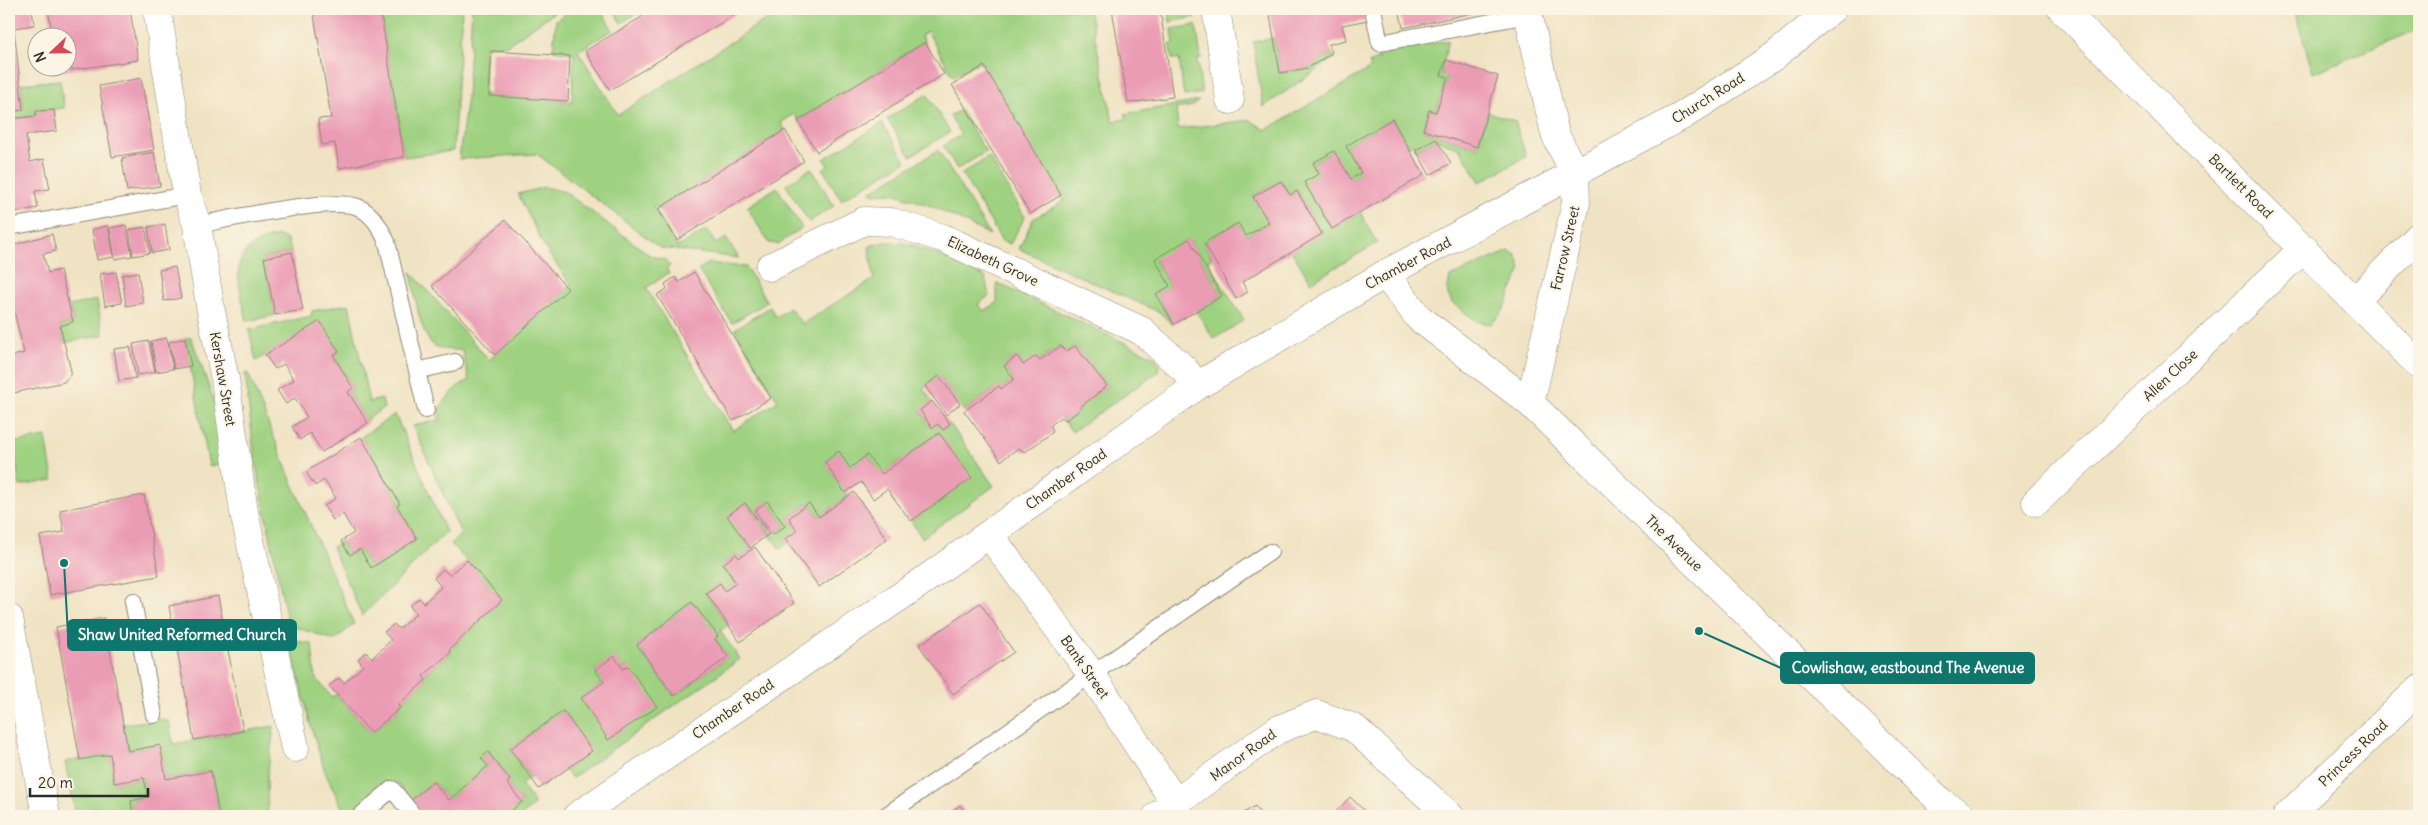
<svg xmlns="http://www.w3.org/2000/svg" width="2428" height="825" font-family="Delius,sans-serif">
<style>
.green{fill:#9ed180;stroke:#647e56;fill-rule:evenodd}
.building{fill:#eb9cb5}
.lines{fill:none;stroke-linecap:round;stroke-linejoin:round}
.lane-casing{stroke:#8e8777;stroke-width:18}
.street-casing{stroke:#8e8777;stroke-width:29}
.secondary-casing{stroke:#8e8777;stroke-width:29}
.lane{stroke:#fff;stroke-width:16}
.street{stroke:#fff;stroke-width:28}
.secondary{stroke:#fff;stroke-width:28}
.labels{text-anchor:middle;stroke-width:4;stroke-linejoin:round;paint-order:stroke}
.street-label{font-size:14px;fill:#2b2b2b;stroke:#fcf5e5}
.leader{fill:none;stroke:#0f766e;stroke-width:2}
.callout-dot{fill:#0f766e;stroke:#fcf5e5;stroke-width:2}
.callout{fill:#0f766e;stroke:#0f766e;stroke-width:2}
.callout-label{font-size:15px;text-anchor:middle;font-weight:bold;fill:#fff}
</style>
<rect width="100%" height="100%" fill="#fcf5e5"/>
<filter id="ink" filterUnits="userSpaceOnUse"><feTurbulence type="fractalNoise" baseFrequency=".02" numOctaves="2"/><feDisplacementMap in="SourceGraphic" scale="10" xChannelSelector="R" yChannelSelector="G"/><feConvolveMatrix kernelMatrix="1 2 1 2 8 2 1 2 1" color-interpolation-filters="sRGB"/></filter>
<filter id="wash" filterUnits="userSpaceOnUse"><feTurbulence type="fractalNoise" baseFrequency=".0096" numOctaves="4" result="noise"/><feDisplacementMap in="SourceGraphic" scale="20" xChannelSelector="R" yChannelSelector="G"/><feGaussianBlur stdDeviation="1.12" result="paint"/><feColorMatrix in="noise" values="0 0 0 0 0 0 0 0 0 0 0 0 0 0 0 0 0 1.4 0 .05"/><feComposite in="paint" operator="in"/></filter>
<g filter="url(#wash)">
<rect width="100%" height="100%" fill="#f0e3c3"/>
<!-- green -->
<path class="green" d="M380 9H462L453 151 404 157Z
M472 9H559L507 45 485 46 484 95 568 101 572 104 574 53 553 50 556 20 572 9H600L613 30 578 51 618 115 782 9H1089L1113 121 1127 119 1125 114 1199 101 1192 106 1176 109 1178 129 1250 120 1266 130 1371 68 1369 63 1391 51 1448 40 1441 74 1448 77 1436 112 1429 110 1423 130 1477 147 1488 112 1515 121 1526 157 1480 182 1460 149 1436 139 1416 150 1412 144 1408 147 1392 119 1346 146 1361 173 1351 179 1333 151 1313 163 1319 174 1305 182 1332 229 1360 212 1377 243 1311 282 1292 252 1322 233 1297 191 1290 195 1281 181 1253 196 1269 223 1246 236 1238 223 1204 243 1212 258 1207 261 1244 320 1214 339 1196 311 1222 296 1189 239 1155 260 1170 286 1157 294 1173 325 1159 312 1019 249 1033 219 1064 201 980 61 953 76 927 31 921 36 925 42 798 121 794 114 781 123 785 130 658 209 656 205 653 206 677 247 707 230 716 244 726 238 739 258 660 248 537 154 459 159 467 96Z
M612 9H644L621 23Z
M1169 9H1194L1195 17 1170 22Z
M2294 9H2419V29L2313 73Z
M1196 25 1201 58 1197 59 1202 93 1184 96 1179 59H1172L1169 45 1174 44 1172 29Z
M1274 38 1280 73 1308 68 1332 53 1334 58 1263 107 1253 42Z
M60 80 64 108 36 111V116L9 119V112L23 110 21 84Z
M927 94 950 132 911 156 887 119Z
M960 110 986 152 957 169 943 146 961 135 950 116Z
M882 123 906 161 841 200 823 169 828 166 824 159Z
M938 150 990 235 934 207 893 193 873 194 870 192Z
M989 157 1025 217 1010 244 1002 241 962 174Z
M811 168 834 206 809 222 786 185Z
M545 187 565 192 651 256 666 260 670 266 666 268 669 273 646 288 733 431 778 401 735 329 770 307 776 317 790 308 802 324 874 279 869 247C900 229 955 264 985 277L989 296 978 304 984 311 997 303V283L1155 357 1159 365 1158 372 1072 432 1061 417 1067 419 1079 411 1080 407 1107 386 1075 346 1065 352 1060 346 1040 360 1023 365 1017 356 1004 366 1014 379 1001 389 999 386 964 411 939 376 923 388 932 401 920 411 932 427 938 424 943 430 950 424 994 486 922 538 911 521 971 478 939 433 882 474 867 455 850 468 839 452 825 462 848 496 819 517 809 503 789 518 797 531 788 543 780 549 746 503 728 516 752 550 739 558 736 554 723 564 736 583 725 591 720 583 706 593 728 625 720 631 740 659 572 778 565 770 591 751 563 711 510 749 530 777 521 784 535 804 521 816H505L522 802 507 783 510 780 488 752 481 758 488 766 449 800 433 782 411 800 396 782 353 816H346L325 772 310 723 289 639 312 644 315 677 332 697 336 694 371 733 400 708 398 705 426 680 423 676 451 653 449 650 502 600 451 544 461 534 413 426 439 420V408L457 387 469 380 462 350C454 350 443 350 435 346 420 339 414 289 411 272L489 360 571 285 545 248 518 194ZM767 501 785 526 772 535 755 511ZM692 602 715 634V639L728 657 674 696 637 645ZM614 657 623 669 628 666 608 739 581 698 604 682 595 670Z
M777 187 802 228 778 244 769 243 747 207Z
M280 236 287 240 292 252 264 258 275 315 247 321C238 280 224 245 280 236Z
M1509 251 1516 255 1521 269 1503 311 1491 324 1478 322 1452 303 1447 292 1450 277Z
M708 263 746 267 767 302 732 323 698 270Z
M97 300 103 335 64 343 60 326 73 322 69 306Z
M349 304 369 402 382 399 384 408 366 420 348 392 353 388 333 355 338 352 320 322 256 361 249 330 311 316 312 311Z
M191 337 213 398 223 464 209 466 185 339Z
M248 373 289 475 354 624 335 640 288 625 255 461 245 374Z
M395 414 446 532 362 616 332 547 341 541 350 555 360 549 371 568 417 539 397 506 400 504 361 437Z
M46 437 53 480 20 486 12 443Z
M163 719V721H169L173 744 274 726 267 778 268 816H219L211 771 166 779 160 745 128 751 123 724Z
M110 754 114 783 144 778 148 797 131 801 133 816H76L65 762Z"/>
<g id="blocks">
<!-- building -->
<path class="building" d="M9 9 12 11 32 9 34 25 14 28 23 110 9 112Z
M48 9H130L138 60 58 72 57 68H68V38H53Z
M313 9H380L404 157 339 168 335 143 322 145 318 119 331 118Z
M655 9H744L610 90 585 51Z
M1112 9H1160L1173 97 1128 103Z
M1269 9H1328V11L1366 9 1368 20 1342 25 1346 40 1329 44 1332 53 1308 68 1280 73Z
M1399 9H1481L1482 11 1403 28Z
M925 42 944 74 817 152 798 121Z
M492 51 570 56 568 101 489 96Z
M1446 60 1498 76 1477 147 1423 130 1429 110 1436 112 1448 77 1441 75Z
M984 66 1061 195 1030 214 952 85Z
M141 78 154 150 112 157 99 86Z
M54 110 57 131 26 135 30 162 44 159 50 189 35 191 38 208 9 213V119L36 116V111Z
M1392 119 1424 175 1332 229 1304 182 1319 174 1313 163 1334 151 1351 179 1361 173 1346 146Z
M785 130 804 161 677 240 658 209Z
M1436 139 1451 163 1430 175 1416 150Z
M154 152 160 186 127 191 122 158Z
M1281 181 1290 195 1297 191 1322 234 1242 282 1248 292 1236 299 1204 243 1238 223 1246 236 1269 223 1253 197Z
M505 220 568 289 495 355 432 286Z
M165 224 169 250 152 253 148 227Z
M126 225 132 256 115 259 110 228Z
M108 226 114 257 97 260 92 229Z
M145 227 150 253 133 256 129 230Z
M52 234 56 251 43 254 48 273 60 270 73 322 60 326 71 371 70 375 64 382 9 394V357L24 353 9 290V246Z
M1189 239 1222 296 1174 324 1156 294 1170 286 1155 259Z
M292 252 303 310 275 315 264 258Z
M175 267 181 298 164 301 159 270Z
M116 272 122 303 105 306 100 274Z
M138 272 143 303 126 306 122 275Z
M694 272 771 398 733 421 657 295 667 289 665 284 675 277 679 282Z
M320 321 339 352 333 355 353 388 348 392 368 423 322 452 310 433 300 440 292 427 307 417 295 398 286 404 277 390 294 380 284 364 275 369 265 355Z
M167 338 173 369 156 372 151 341Z
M185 338 191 366 174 369 169 342Z
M149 341 155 372 138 375 133 344Z
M1061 346 1065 352 1075 346 1107 386 1080 407 1079 411 1066 420 1061 417 1051 425 1053 432 1025 452 1018 448 1001 461 964 411 999 386 1001 389 1014 379 1004 366 1017 356 1023 365 1036 356 1040 360Z
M130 347 136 378 119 381 114 349Z
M939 376 960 404 946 415 925 386Z
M932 401 950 424 943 430 938 424 932 428 920 410Z
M939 433 972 478 911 521 887 489 873 499 861 482 845 493 825 462 839 451 850 468 867 455 882 474Z
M361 437 400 504 397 506 417 539 371 568 360 549 350 555 341 541 354 533 343 514 333 520 324 506 336 498 324 480 315 486 306 472Z
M854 492 887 539 819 587 785 539 797 531 789 518 809 503 819 517Z
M144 495 159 576 50 595 40 536 64 532 60 510Z
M767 501 785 526 773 535 755 511Z
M745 503 769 534 750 548 727 516Z
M755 547 794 603 740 642 706 593 720 583 725 591 736 583 723 564 736 554 739 558Z
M467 560 502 600 449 650 451 652 423 676 426 680 398 705 400 708 371 733 329 686 339 678 344 683 363 666 358 659 366 652 372 658 391 640 384 632 394 624 399 629 416 614 410 606 419 598 424 603 441 587 434 578 443 569 449 575Z
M218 596 243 731 194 740 169 606Z
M692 602 718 636 715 639 728 657 674 696 637 645Z
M980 603 1014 652 953 694 919 645Z
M104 618 128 751 160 745 166 779 211 771 219 816H133L131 801 148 797 144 778 114 783 110 754 80 760 56 627Z
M614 656 623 669 628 666 657 707 608 740 581 698 604 682 595 670Z
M563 711 592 751 539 789 510 749Z
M488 752 510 780 507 783 522 802 505 816H425L411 800 433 782 449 800 488 766 481 758Z
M1350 797 1370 816H1332Z
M9 802H10L13 816H9Z
M960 805 968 816H944Z
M1255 806 1262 816H1239Z"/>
</g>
</g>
<g filter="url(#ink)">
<use href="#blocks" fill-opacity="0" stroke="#8e8777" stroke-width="1"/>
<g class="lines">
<defs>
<path id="lane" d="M1373 9 1380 43 1528 15
M197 225C230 219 332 196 358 207 373 214 380 227 387 242L417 371 455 362
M9 227 187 195
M417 371 426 410
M133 601 154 715
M360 816 392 789 414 816
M885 816 1270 552"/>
<path id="street" d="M157 9 187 195 197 225 211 311 225 379 244 512 295 748
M1216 9 1230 100
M1527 9 1555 134 1575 174 1576 203 1530 403
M2062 9 2419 365
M770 267 864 221 891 222 943 238 1142 331 1184 369 1197 386
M1385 274 1419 318 1530 403 1941 802 1962 816
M2355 301 2419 236
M2036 502 2304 248
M989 534 1092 675 1176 804
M577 816 923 581 1197 386 1385 274 1682 116 1773 57 1832 9
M1157 816 1277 730 1317 714 1354 728 1450 816
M2287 816 2419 689"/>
<path id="secondary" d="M9 618 46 816"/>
</defs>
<!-- lane casing -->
<use href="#lane" class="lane-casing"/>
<!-- street casing -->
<use href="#street" class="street-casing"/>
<!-- secondary casing -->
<use href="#secondary" class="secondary-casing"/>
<!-- lane -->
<use href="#lane" class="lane"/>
<!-- street -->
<use href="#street" class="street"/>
<!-- secondary -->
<use href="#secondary" class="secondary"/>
</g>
</g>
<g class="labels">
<!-- street labels -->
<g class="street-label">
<text transform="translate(1708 98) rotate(-32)" y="5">Church Road</text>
<text transform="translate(2241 186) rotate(45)" y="5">Bartlett Road</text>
<text transform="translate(1565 248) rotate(-77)" y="5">Farrow Street</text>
<text transform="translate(993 261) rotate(25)" y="5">Elizabeth Grove</text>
<text transform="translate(1408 263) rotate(-28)" y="5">Chamber Road</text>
<text transform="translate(2170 375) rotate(-43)" y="5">Allen Close</text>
<text transform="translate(223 379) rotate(80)" y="5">Kershaw Street</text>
<text transform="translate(1066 479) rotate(-35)" y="5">Chamber Road</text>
<text transform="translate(1674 543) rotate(44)" y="5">The Avenue</text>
<text transform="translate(1085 667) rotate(55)" y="5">Bank Street</text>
<text transform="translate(733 709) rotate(-34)" y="5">Chamber Road</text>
<text transform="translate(2353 753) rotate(-44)" y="5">Princess Road</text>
<text transform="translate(1243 755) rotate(-36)" y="5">Manor Road</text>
</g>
</g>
<!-- callouts -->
<path class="leader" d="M64 563L68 635M1699 631L1781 668"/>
<g class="callout-dot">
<circle cx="64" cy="563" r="5"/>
<circle cx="1699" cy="631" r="5"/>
</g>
<g class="callout">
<rect x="68" y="620" width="228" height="30" rx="5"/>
<rect x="1781" y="653" width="253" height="30" rx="5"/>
</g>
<g class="callout-label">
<text x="182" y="640">Shaw United Reformed Church</text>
<text x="1908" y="673">Cowlishaw, eastbound The Avenue</text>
</g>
<!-- margin -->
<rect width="2428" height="825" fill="none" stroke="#fcf5e5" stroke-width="30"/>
<!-- north arrow -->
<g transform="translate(52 52) rotate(248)"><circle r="24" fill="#fcf5e5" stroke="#a8a49b"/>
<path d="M0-4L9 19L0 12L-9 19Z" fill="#d1495b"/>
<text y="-8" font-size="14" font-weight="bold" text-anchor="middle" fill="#2b2b2b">N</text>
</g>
<!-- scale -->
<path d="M30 788v8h118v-8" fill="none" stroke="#2b2b2b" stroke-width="2.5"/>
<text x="38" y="788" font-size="15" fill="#2b2b2b" stroke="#fcf5e5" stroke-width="4" paint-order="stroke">20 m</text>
</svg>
